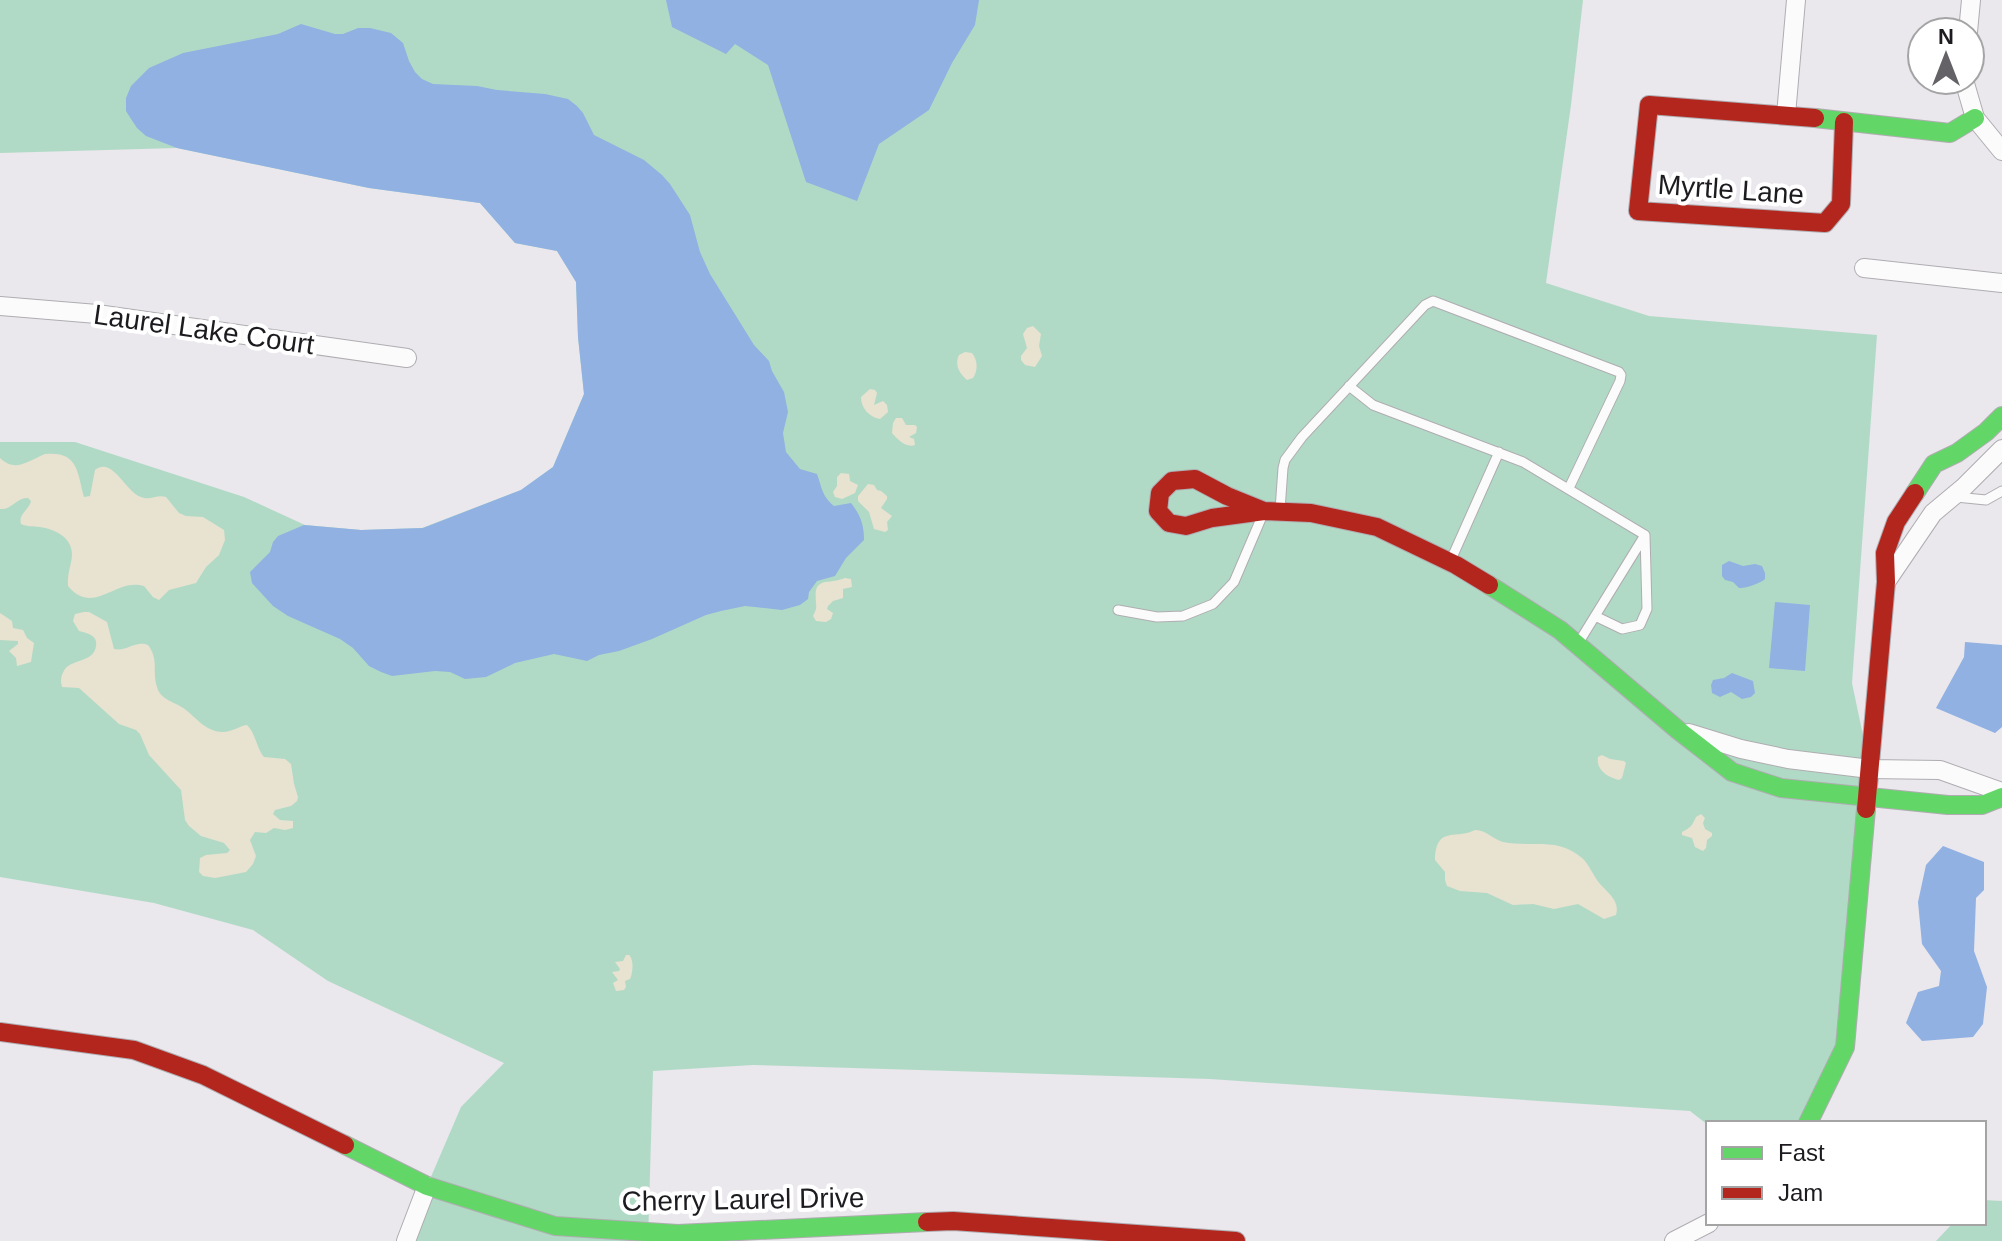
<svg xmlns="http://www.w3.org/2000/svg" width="2002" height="1241" font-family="Helvetica,sans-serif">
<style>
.green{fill:#b1dac6}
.sand{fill:#e8e2d0}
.water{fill:#90b1e2}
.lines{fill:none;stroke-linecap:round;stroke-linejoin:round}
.lane-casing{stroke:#afadb1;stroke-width:11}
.street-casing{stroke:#afadb1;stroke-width:20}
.fast-casing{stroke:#afadb1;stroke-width:20}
.jam-casing{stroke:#afadb1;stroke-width:20}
.lane{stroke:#fcfbfc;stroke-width:9}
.street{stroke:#fcfbfc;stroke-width:18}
.fast{stroke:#63d668;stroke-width:18}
.jam{stroke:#b3261e;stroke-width:18}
.labels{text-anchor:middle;stroke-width:8;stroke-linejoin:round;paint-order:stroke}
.street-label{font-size:28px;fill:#1d1b1f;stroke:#fff}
</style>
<rect width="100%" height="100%" fill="#eae7ed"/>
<!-- green -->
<path class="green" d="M0 0H1583L1571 105 1546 283 1649 316 1877 335 1852 683 1870 769 1845 1047 1808 1123H1708V1125L1690 1111 1210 1079 753 1065 653 1071 648 1241H406L427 1186 461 1107 504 1063 328 981 253 930 154 903 0 877V442H75L244 497 305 525 361 530 422 528 521 490 553 467 584 394 578 337 576 282 557 251 515 243 480 203 369 188 177 148 0 153Z
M1984 1200 2002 1201V1241H1936L1953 1223H1984Z"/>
<!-- sand -->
<path class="sand" d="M1033 326 1041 334 1039 346 1042 356 1035 367 1025 365 1021 360V356L1027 348 1023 334 1027 328Z
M965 352 972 353C978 360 978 371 973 378L967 380C960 374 954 365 959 355Z
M870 389 875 390 877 393 874 405 883 401 887 405 888 412 880 419C869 417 861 408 861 397Z
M896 418H902L906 425H915L917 427 916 433 909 437 914 439 915 445C906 448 898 440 892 433L893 423Z
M45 454C78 451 77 471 84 497L90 496 95 470C113 456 125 492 141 497 150 501 157 494 166 497L179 513 186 516 203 517 224 530 225 540 219 555 206 567 196 583 169 590 159 600 153 597 144 586C115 577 94 617 68 586 67 572 72 564 72 554 72 537 54 529 40 527 32 526 28 527 21 524 18 514 29 510 31 501L28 498C17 497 12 510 0 509V458C15 473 28 461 45 454Z
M841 473 849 474 850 481 858 485 855 493 842 499 835 497 833 492 837 486V477Z
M868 484 874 485 877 490 881 491 887 496V499L881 508 892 516 887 522 888 530 885 532 874 529 869 512 858 501V496Z
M845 578 851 579 852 587 843 589V598L833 601 828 606 827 609 833 613 831 619 826 622 816 621 813 616C815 612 817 609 816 604 816 594 813 585 825 582 833 581 837 581 845 578Z
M84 612H89L107 622 114 649C127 652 135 640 148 645 159 659 152 671 157 687 160 700 176 702 186 710 197 719 207 732 223 732 232 732 239 726 247 725 256 734 256 747 264 757L285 759 291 764 294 784 298 797 297 801 291 806 275 810 273 814 280 820 293 821V828L285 830 274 828 266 833 255 832 250 840 256 856 253 864 246 872 215 878 203 876 199 872 200 858 206 855 227 853 230 850 224 843 201 836 189 826 185 820 181 790 149 755 140 734 136 730 119 724 79 688 62 687C60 680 61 675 65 669 73 659 94 662 96 646 98 635 87 633 79 631L73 621 75 614Z
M0 613 12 621 13 628 23 630 27 638 34 643 31 662 17 666 16 658 9 651 18 644V641L0 640Z
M1602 755 1610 759 1624 761 1626 763 1622 778 1619 780C1608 777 1596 771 1598 757Z
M1701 814 1705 818 1703 823 1705 829 1712 833V836L1707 840 1706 848 1703 851 1695 847 1692 838 1682 835V832C1690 828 1692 826 1696 817Z
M1475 830C1487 830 1492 839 1503 842 1532 848 1557 836 1582 858 1590 865 1593 876 1600 884 1609 894 1620 901 1616 915L1604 919 1578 904 1554 909 1533 904 1513 905 1487 893 1460 891 1447 886 1445 880V872L1435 860C1436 825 1456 840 1475 830Z
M626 955H629C634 959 633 973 630 979L625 981 626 987 624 990 616 991 613 983 618 980 612 972 619 971 620 969 615 962 623 961Z"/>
<!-- water -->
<path class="water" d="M666 0H979L975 25 952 63 929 110 879 144 857 201 806 182 768 65 735 44 726 54 672 27Z
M301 24 335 34H343L358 28H370L391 33 403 43 409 61 415 72 422 79 433 84 477 86 497 90 545 94 568 99 577 106 583 113 594 135 644 160 662 175 670 184 690 215 700 252 710 274 754 345 769 361 772 371 784 392 788 412 783 433 786 452 800 469 817 474C822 488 822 496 834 506L851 503C861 516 864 525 864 540L846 558 835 576 817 581 809 592 808 599 800 605 782 610 745 606 721 611 706 615 652 639 619 651 599 655 587 661 554 654 515 663 486 677 465 679 450 672 435 671 392 676 381 672 369 666 353 648 340 639 288 616 273 606 252 583 250 572 270 552 273 542 278 536 304 525 361 530 423 528 521 490 553 467 584 394 578 337 576 282 557 251 515 243 480 203 369 188 177 148 146 136 137 128 131 119 126 111V98L131 86 149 68 183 53 278 34Z
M1729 561 1743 566 1755 564 1762 566 1765 573V579C1761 583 1744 589 1739 588L1733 582 1725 580 1722 576V565Z
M1775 602 1810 605 1805 671 1769 668Z
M1965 642 2002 645V727L1995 733 1936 708 1964 657Z
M1732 673 1753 681 1755 693 1751 697 1742 699 1731 692 1720 697 1712 693 1711 685 1713 680 1724 678Z
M1943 846 1984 862V890L1976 898 1974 951 1987 987 1983 1024 1973 1037 1922 1041 1906 1023 1918 992 1939 986 1941 971 1922 944 1918 902 1926 865Z"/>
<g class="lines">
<defs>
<path id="lane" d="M1349 386 1373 405 1523 462 1645 535 1579 642
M1956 497 1986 500 2002 491
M1280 510 1283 468 1285 460 1302 437 1425 305 1433 301 1619 372 1621 375 1620 381 1569 488
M1450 562 1499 452
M1118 610 1157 617 1183 616 1213 604 1234 582 1263 514
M1595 616 1622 629 1640 625 1647 609 1645 535"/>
<path id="street" d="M1968 32 1971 0
M1964 80 1975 118 2002 151
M1786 115 1796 0
M1864 268 2002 283
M0 306 97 314 407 358
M1886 582 1933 513 1963 488 2002 449
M1689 733 1741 749 1788 759 1870 769 1940 770 2002 792
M406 1241 427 1186
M1674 1241 1709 1223"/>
<path id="fast" d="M1815 118 1950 133 1975 118
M1915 493 1934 464 1957 453 1986 432 2002 416
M1489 585 1560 630 1678 730 1732 772 1781 788 1948 805H1982L2002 797
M1808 1123 1845 1047 1866 809
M345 1145 427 1186 555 1226 678 1234 927 1222"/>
<path id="jam" d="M1815 118 1649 105 1638 211 1825 223 1841 204 1844 122
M1264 511 1212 518 1186 526 1169 523 1158 511 1160 493 1172 481 1195 479 1227 496 1264 511 1311 513 1377 527 1456 565 1489 585
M1866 809 1886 582 1885 553 1896 522 1915 493
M0 1032 134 1050 203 1075 345 1145
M927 1222 953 1221 1236 1241"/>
</defs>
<!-- lane casing -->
<use href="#lane" class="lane-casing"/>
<!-- street casing -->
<use href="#street" class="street-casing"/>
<!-- fast casing -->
<use href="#fast" class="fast-casing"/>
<!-- jam casing -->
<use href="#jam" class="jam-casing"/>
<!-- lane -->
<use href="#lane" class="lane"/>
<!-- street -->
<use href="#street" class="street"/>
<!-- fast -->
<use href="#fast" class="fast"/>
<!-- jam -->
<use href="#jam" class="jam"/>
</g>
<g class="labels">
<!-- street labels -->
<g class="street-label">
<text transform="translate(1731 189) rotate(4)" y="10">Myrtle Lane</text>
<text transform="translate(204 329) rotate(8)" y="10">Laurel Lake Court</text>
<text transform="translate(743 1199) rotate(-1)" y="10">Cherry Laurel Drive</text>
</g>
</g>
<!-- legend -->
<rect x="1706" y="1121" width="280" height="104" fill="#ffffff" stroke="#a5a4a5" stroke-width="2"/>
<rect x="1722" y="1147" width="40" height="12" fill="#63d668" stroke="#a5a4a5" stroke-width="2"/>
<text x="1778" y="1161" font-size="24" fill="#1d1b1f">Fast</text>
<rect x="1722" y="1187" width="40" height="12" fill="#b3261e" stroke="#a5a4a5" stroke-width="2"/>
<text x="1778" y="1201" font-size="24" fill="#1d1b1f">Jam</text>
<!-- north arrow -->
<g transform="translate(1946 56)"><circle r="38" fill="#ffffff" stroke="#a5a4a5" stroke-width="2"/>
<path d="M0-6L14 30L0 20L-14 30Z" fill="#656267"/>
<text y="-12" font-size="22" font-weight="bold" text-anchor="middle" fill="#1d1b1f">N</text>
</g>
</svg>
